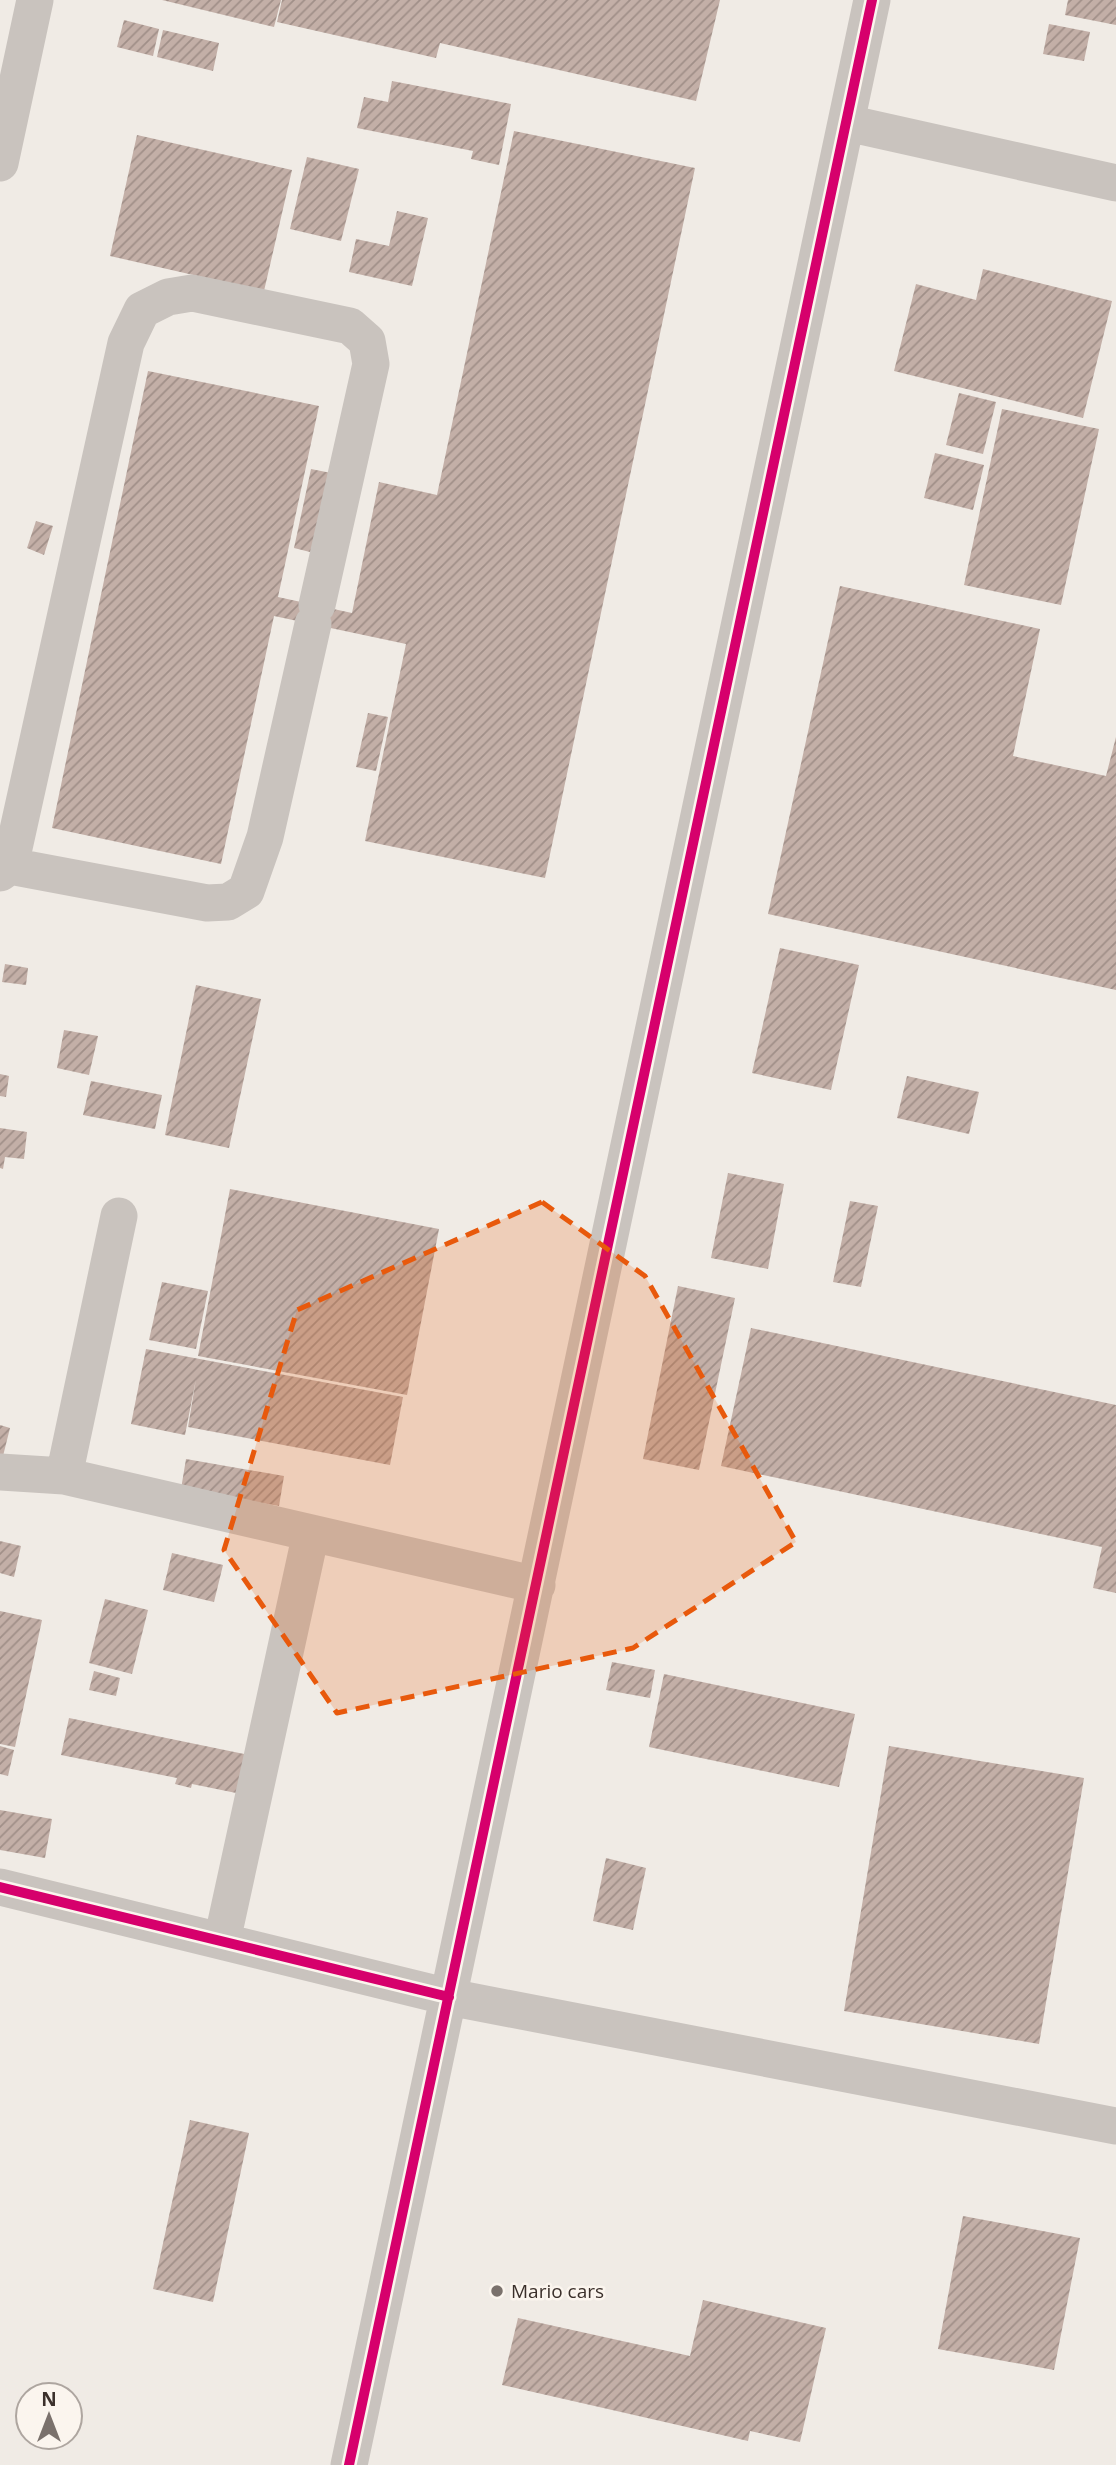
<svg xmlns="http://www.w3.org/2000/svg" width="1116" height="2465" font-family="'Open Sans',sans-serif">
<style>
.building{fill:url(#building-hatch)}
.lines{fill:none;stroke-linecap:round;stroke-linejoin:round}
.minor{stroke:#c9c3be;stroke-width:37}
.cycleway-casing{stroke:#fbf5ee;stroke-width:15}
.cycleway{stroke:#d6006c;stroke-width:10}
.marked{fill:#e8590c;fill-opacity:0.2;stroke:#e8590c;stroke-width:5;stroke-dasharray:14 9;stroke-linejoin:round}
.poi-dot{fill:#7a716c;stroke:#fbf5ee;stroke-width:2.5}
.labels{text-anchor:middle;stroke-width:5;stroke-linejoin:round;paint-order:stroke}
.poi-label{font-size:19px;fill:#3b302b;stroke:#fbf5ee;text-anchor:start}
</style>
<defs>
<pattern id="building-hatch" width="6" height="6" patternUnits="userSpaceOnUse" patternTransform="scale(1.75)"><rect width="6" height="6" fill="#c3afa7"/><path d="M-1 1l2-2M0 6l6-6M5 7l2-2" fill="none" stroke="#a08f88"/></pattern>
</defs>
<rect width="100%" height="100%" fill="#f0ebe5"/>
<!-- building -->
<path class="building" d="M162 0H281L274 27Z
M282 0H720L696 101 440 43 436 58 277 22Z
M1068 0H1116V25L1065 15Z
M124 20 159 29 153 56 117 47Z
M1049 24 1090 32 1084 61 1043 54Z
M163 30 219 43 213 71 157 57Z
M392 81 511 104 499 165 471 159 473 151 357 128 364 97 388 102Z
M514 131 695 168 545 878 365 841 406 644 274 616 221 864 52 828 148 371 319 406 278 597 352 613 379 482 437 495Z
M137 135 292 170 264 291 110 256Z
M307 157 359 169 341 241 290 229Z
M397 211 428 218 412 286 349 272 356 239 389 246Z
M983 269 1112 301 1083 418 894 371 916 284 976 300Z
M959 393 996 402 983 454 946 445Z
M1002 409 1099 429 1061 605 964 585Z
M935 453 984 465 973 510 924 498Z
M311 469 331 473 314 553 294 548Z
M36 521 53 526 44 555 27 548Z
M840 586 1040 629 1013 756 1106 776 1116 737V990L768 914Z
M368 713 388 717 376 771 356 767Z
M780 948 859 965 831 1090 752 1073Z
M5 964 28 968 26 985 2 982Z
M196 985 261 999 229 1148 165 1135Z
M64 1030 98 1036 89 1075 57 1068Z
M0 1074 9 1076 6 1097 0 1096Z
M907 1076 979 1092 969 1134 897 1118Z
M91 1081 162 1095 155 1129 83 1115Z
M0 1128 27 1132 24 1159 5 1157 3 1169 0 1168Z
M728 1173 784 1184 768 1269 711 1258Z
M230 1189 439 1229 407 1395 198 1356Z
M850 1201 878 1206 861 1287 833 1282Z
M162 1282 208 1291 196 1349 149 1340Z
M678 1286 735 1298 699 1470 643 1459Z
M751 1328 1116 1405V1593L1093 1588 1102 1547 721 1466Z
M146 1349 403 1397 390 1465 188 1427 196 1379 185 1435 131 1424Z
M0 1425 10 1428 1 1464H0Z
M186 1459 284 1476 279 1506 181 1489Z
M0 1541 21 1546 14 1577 0 1573Z
M172 1553 223 1565 214 1602 163 1590Z
M105 1599 148 1610 132 1674 89 1663Z
M0 1611 42 1620 15 1747 0 1744Z
M612 1662 655 1670 650 1698 606 1690Z
M94 1671 120 1678 116 1696 89 1690Z
M664 1674 855 1714 839 1787 649 1747Z
M69 1718 249 1755 241 1794 192 1784 191 1788 175 1784 177 1778 61 1755Z
M0 1746 14 1750 8 1776 0 1774Z
M889 1746 1084 1778 1039 2044 844 2011Z
M0 1810 52 1819 45 1858 0 1850Z
M606 1858 646 1868 633 1930 593 1921Z
M190 2120 249 2133 213 2302 153 2289Z
M963 2216 1080 2238 1054 2370 938 2349Z
M703 2300 826 2328 800 2442 750 2431 748 2441 502 2385 518 2318 690 2356Z"/>
<g class="lines">
<!-- minor -->
<path class="minor" d="M847 123 1116 183
M0 163 35 0
M10 866 126 343 142 310 168 297 192 293 350 326 367 341 371 364 317 605
M0 873 10 866 207 903 228 902 246 891 265 837 313 624
M0 1472 64 1476 537 1585
M64 1476 119 1216
M0 1887 449 1997 1116 2126
M222 1941 311 1533
M349 2465 872 0"/>
<defs>
<path id="cycleway" d="M0 1887 449 1997
M349 2465 872 0"/>
</defs>
<!-- cycleway casing -->
<use href="#cycleway" class="cycleway-casing"/>
<!-- cycleway -->
<use href="#cycleway" class="cycleway"/>
</g>
<!-- marked area -->
<path class="marked" d="M542 1202 645 1276 796 1542 633 1648 337 1713 224 1550 297 1310Z"/>
<!-- markers -->
<circle class="poi-dot" cx="497" cy="2291" r="7"/>
<g class="labels">
<!-- poi labels -->
<g class="poi-label">
<text x="511" y="2298">Mario cars</text>
</g>
</g>
<!-- north arrow -->
<g transform="translate(49 2416)"><circle r="33" fill="#fbf5ee" stroke="#aea6a0" stroke-width="2"/>
<path d="M0-5L12 26L0 18L-12 26Z" fill="#7a716c"/>
<text y="-10" font-size="19" font-weight="bold" text-anchor="middle" fill="#3b302b">N</text>
</g>
</svg>
